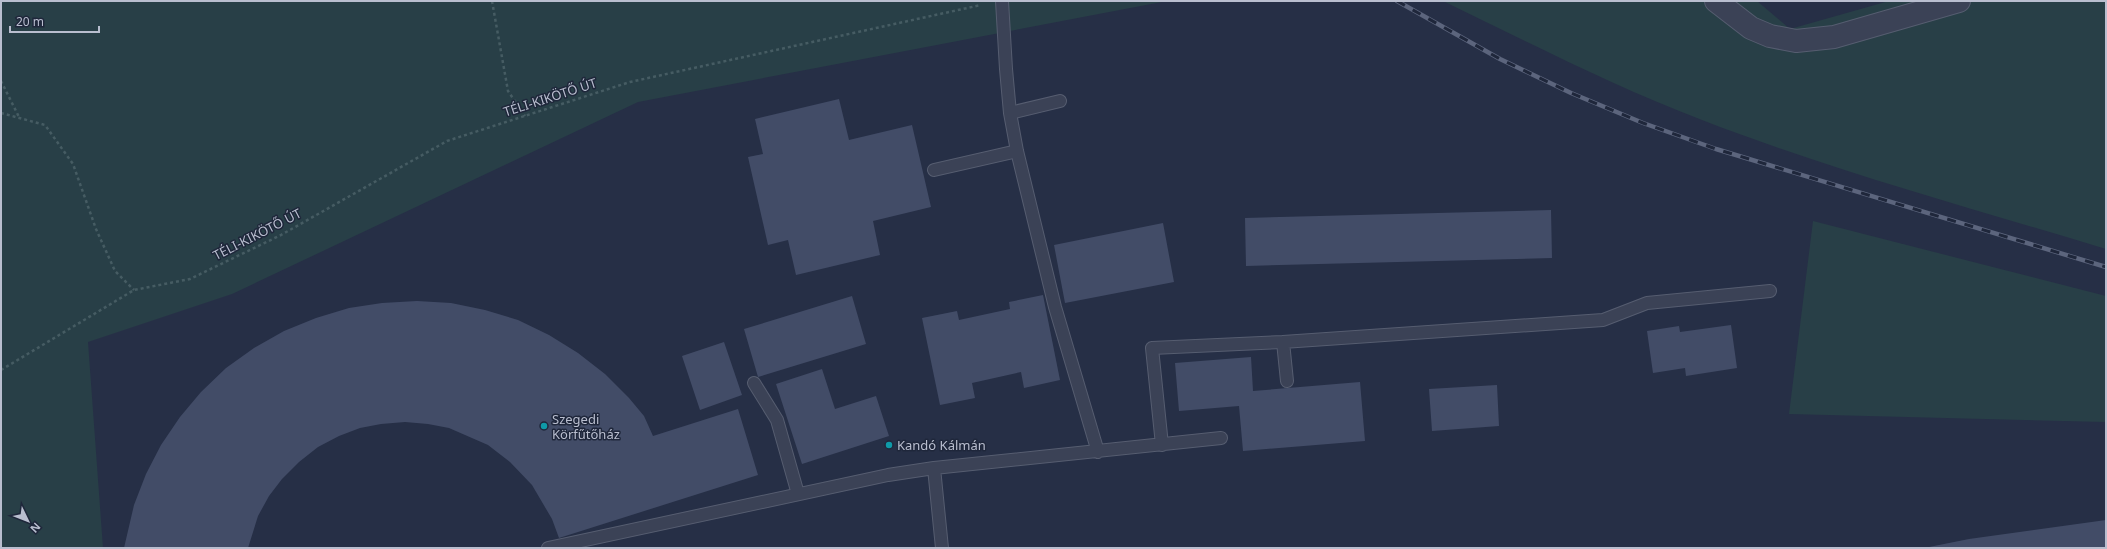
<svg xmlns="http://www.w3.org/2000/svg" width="2107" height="549" font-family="'Noto Sans',sans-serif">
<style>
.green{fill:#283f47}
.building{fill:#424c67}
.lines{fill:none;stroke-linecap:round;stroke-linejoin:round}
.lane-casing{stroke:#565d70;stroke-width:14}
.street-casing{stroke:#565d70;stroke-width:24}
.path{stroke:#465c63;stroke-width:2.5;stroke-dasharray:3 3;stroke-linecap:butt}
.lane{stroke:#3b4256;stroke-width:12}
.street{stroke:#3b4256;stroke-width:22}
.rail-casing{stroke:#5c657d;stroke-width:4.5}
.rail{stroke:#1f273b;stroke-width:3;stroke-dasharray:9;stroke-linecap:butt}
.culture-dot{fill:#0f9aa8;stroke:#1f273b;stroke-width:1.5}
.labels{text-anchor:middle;stroke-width:3;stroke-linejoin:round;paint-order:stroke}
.street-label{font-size:13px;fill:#b9becf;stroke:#1f273b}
.poi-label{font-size:13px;fill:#b9becf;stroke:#1f273b;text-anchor:start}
</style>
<rect width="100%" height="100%" fill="#262f46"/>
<!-- green -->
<path class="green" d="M1 1H1167L638 102 232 294 88 342 103 548H1Z
M1443 1H1757L1790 29 1889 1H2106V249C1971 208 1834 171 1702 120 1613 86 1528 42 1443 1Z
M1813 221 2106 296V422L1789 414Z"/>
<!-- building -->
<path class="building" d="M839 99 849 140 912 125 931 207 873 221 880 255 796 275 788 240 768 245 748 157 763 154 755 119Z
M1551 210 1552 258 1246 266 1245 218Z
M1163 223 1174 282 1065 303 1054 245Z
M1043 295 1060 380 1024 388 1021 372 972 383 975 398 940 405 922 318 957 311 959 320 1010 309 1009 302Z
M852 296 866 344 758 377 744 329Z
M417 301 451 303 485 310 518 320 549 335 578 353 605 374 629 398 644 416 653 436 738 409 758 475 559 538 552 519 532 485 510 462 488 445 449 428 428 424 405 422 381 424 360 428 339 436 318 447 299 462 282 479 269 496 258 516 248 548H124L134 505 146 474 161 445 180 417 201 392 226 368 254 348 284 331 316 318 349 308 382 303Z
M1731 325 1737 368 1686 376 1685 368 1653 373 1647 331 1679 326 1680 332Z
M724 342 742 395 700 410 682 356Z
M1251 357 1253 391 1360 382 1365 441 1243 451 1239 406 1179 411 1175 363Z
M822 369 835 409 876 396 889 436 802 464 776 384Z
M1497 385 1499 426 1432 431 1429 389Z
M2106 520V548H1924L1969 539Z"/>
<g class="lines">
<defs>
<path id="lane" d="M1002 1 1006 69 1010 113 1017 151 1055 307 1098 452
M1010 113 1060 101
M934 170 1017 151
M1283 342 1287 381
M754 383 777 420 798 494
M1162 445 1152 348 1283 342 1603 320 1647 303 1770 291
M934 468 942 548
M548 548 888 475 934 468 1221 438"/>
<path id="street" d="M1716 1 1751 28 1770 36 1796 41 1834 37 1959 1"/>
</defs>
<!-- lane casing -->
<use href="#lane" class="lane-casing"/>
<!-- street casing -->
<use href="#street" class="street-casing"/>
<!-- path -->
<path class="path" d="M492 1 508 91 525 116
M1 81 19 117
M1 113 45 125 73 164 96 229 115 271 134 290
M1 370 134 290 190 279 281 235 447 141 630 82 981 5"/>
<!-- lane -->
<use href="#lane" class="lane"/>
<!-- street -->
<use href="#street" class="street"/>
<defs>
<path id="rail" d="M1397 1 1500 59 1571 93 1643 123 1716 149 2106 267"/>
</defs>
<!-- rail casing -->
<use href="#rail" class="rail-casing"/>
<!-- rail -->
<use href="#rail" class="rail"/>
</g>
<!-- markers -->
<g class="culture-dot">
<circle cx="544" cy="426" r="4"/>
<circle cx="889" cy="445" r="4"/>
</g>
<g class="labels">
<!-- street labels -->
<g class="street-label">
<text transform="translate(550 97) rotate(-18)" y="5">TÉLI-KIKÖTŐ ÚT</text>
<text transform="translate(257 234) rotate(-27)" y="5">TÉLI-KIKÖTŐ ÚT</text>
</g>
<!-- poi labels -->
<g class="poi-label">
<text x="552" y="424">Szegedi<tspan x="552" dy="15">Körfűtőház</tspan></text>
<text x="897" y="450">Kandó Kálmán</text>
</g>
</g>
<!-- border -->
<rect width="2107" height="549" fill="none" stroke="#b9becf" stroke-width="4"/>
<!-- north arrow -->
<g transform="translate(28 521) rotate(133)" stroke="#1f273b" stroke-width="3" paint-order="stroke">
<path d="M0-3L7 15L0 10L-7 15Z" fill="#b9becf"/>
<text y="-6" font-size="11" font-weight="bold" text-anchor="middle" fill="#b9becf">N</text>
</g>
<!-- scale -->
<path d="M10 26v6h89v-6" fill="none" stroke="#b9becf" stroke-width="2"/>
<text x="16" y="26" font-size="12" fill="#b9becf" stroke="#1f273b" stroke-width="3" paint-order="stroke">20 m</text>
</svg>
